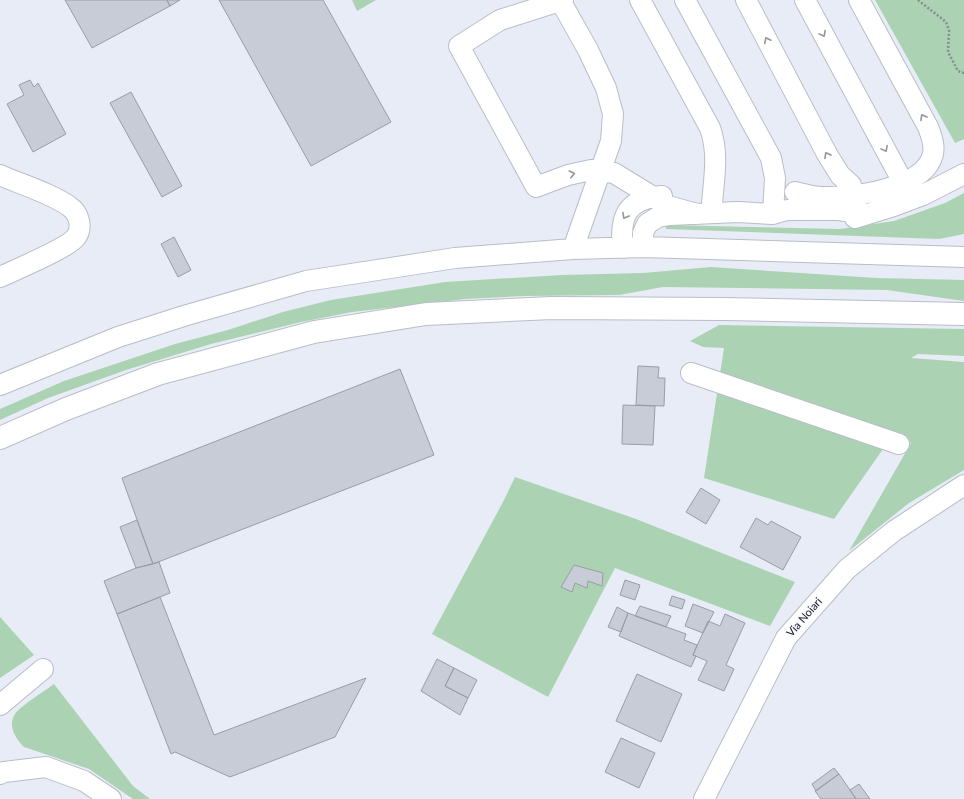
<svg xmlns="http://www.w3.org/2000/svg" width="964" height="799" font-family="Lato,sans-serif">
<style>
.green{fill:#abd3b3}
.building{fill:#c8ccd6;stroke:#999da6}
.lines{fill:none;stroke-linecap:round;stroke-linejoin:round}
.minor-casing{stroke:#b9bdc7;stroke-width:22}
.highway-casing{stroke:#b9bdc7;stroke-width:24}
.path{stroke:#878b92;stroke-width:2.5;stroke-dasharray:2 2;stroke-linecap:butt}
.minor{stroke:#fff;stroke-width:20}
.highway{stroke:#fff;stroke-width:22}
.oneway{stroke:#949597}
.labels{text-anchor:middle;stroke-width:3.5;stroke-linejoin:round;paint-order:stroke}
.street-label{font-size:11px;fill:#121417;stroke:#f6f9ff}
</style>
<rect width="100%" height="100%" fill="#e7ecf6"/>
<!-- green -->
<path class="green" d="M352 0H376L357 11Z
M875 0H964V139L955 143Z
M964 193V234L939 239 666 229V225L840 229 894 221 945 203Z
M711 267 877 278 964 280V301L887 290 663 287 619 295 525 296 465 299 352 312 301 322 211 344 126 370 48 398 0 420V409L64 381 175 344 228 330 283 312 331 300 445 282 562 275 643 273Z
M719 325 964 329V356L918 354 911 358 964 362V470L909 503 849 551 911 443 895 432 834 519 704 478 724 348 703 347 690 341Z
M515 477 636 519 795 582 770 626 615 568 548 697 432 634 503 502Z
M0 617 34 655 0 678Z
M54 684 133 786 150 799H133L89 769 24 747C16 739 7 726 15 714 19 707 46 690 54 684Z"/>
<!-- building -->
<path class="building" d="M65 0H167L170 6 92 48Z
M167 0H180L170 6Z
M219 0H323L391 122 311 166Z
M30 80 34 87 38 83 66 134 33 152 7 104 24 95 19 85Z
M131 92 182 186 162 197 110 103Z
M174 237 191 270 178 277 161 244Z
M638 366 659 367 658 378H665L664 406 636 405Z
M400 369 434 455 153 564 122 478Z
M623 405 655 406 653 445 622 444Z
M701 488 720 500 706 524 686 512Z
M756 518 768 525 771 521 801 537 783 570 740 547Z
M137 520 153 564 136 568 120 527Z
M159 562 170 593 117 614 104 581 136 568Z
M574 565 603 573 602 586 588 581 587 588 575 583 572 592 561 587Z
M625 580 640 585 635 600 620 595Z
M672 596 685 600 682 609 669 605Z
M160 597 214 735 366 678 335 737 230 777 175 752 171 754 117 614Z
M693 604 714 612 703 633 685 626Z
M640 606 671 616 666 627 635 616Z
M617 607 628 613 621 632 608 627Z
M628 613 686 634 684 640 697 645 693 655 696 656 691 667 619 636Z
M725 614 745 623 726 665 734 669 724 691 698 680 707 661 693 655 708 621 720 626Z
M437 659 454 668 445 686 468 698 460 715 421 691Z
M454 668 477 680 468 698 445 686Z
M637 674 682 694 661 742 616 721Z
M621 738 655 753 639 788 605 772Z
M834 768 839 774 816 791 812 784Z
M839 774 850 790 856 799H821L815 791Z
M859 784 870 799H856L850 790Z"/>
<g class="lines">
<defs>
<path id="minor" d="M560 0 588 50 606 88 613 114 611 141 573 249
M563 0 500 20 459 46 536 187 568 175 591 170 614 173 668 206 697 214
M640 0 710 128C719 153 714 178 712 204
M685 0 771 158 775 178 773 214
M746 0 827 154 840 175 851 185
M805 0 898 173
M0 175C20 184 53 194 70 207 79 213 83 228 76 237 68 248 15 270 0 277
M795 192C804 194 812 197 822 197 852 198 925 189 933 154 935 144 931 135 928 127L859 0
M855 218 894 206 923 195 964 174
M643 247V233L647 224 658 217 670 215 738 212 773 214 787 210H839L866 214
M623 248C619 216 627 199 662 196
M691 373 899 444
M0 385 118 337 187 315 306 281 455 258 573 249 643 247 964 257
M0 705 43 669
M0 774 4 772 46 767 84 781 111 799
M704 799 786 638 847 569 894 531 964 485"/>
<path id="highway" d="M0 438 66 409 158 374 314 332 426 314 552 308 725 309 964 314"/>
</defs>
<!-- minor casing -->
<use href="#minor" class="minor-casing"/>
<!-- highway casing -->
<use href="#highway" class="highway-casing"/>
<!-- path -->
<path class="path" d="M918 0 946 22 949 30 948 52 958 71 964 73"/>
<!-- minor -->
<use href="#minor" class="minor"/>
<!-- highway -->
<use href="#highway" class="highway"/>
</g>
<!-- one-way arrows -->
<defs><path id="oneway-chevron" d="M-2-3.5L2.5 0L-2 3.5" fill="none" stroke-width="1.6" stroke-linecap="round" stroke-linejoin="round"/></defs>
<g class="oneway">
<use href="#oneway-chevron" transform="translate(823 34) rotate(62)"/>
<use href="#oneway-chevron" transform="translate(767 40) rotate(-117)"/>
<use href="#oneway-chevron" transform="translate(923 117) rotate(-119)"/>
<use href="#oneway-chevron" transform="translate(885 149) rotate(62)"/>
<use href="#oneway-chevron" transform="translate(827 155) rotate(-119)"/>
<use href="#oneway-chevron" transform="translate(572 174) rotate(-13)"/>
<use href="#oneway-chevron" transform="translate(625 216) rotate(119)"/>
</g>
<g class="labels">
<!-- street labels -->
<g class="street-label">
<text transform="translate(804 617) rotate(-49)" y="4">Via Noiari</text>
</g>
</g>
</svg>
